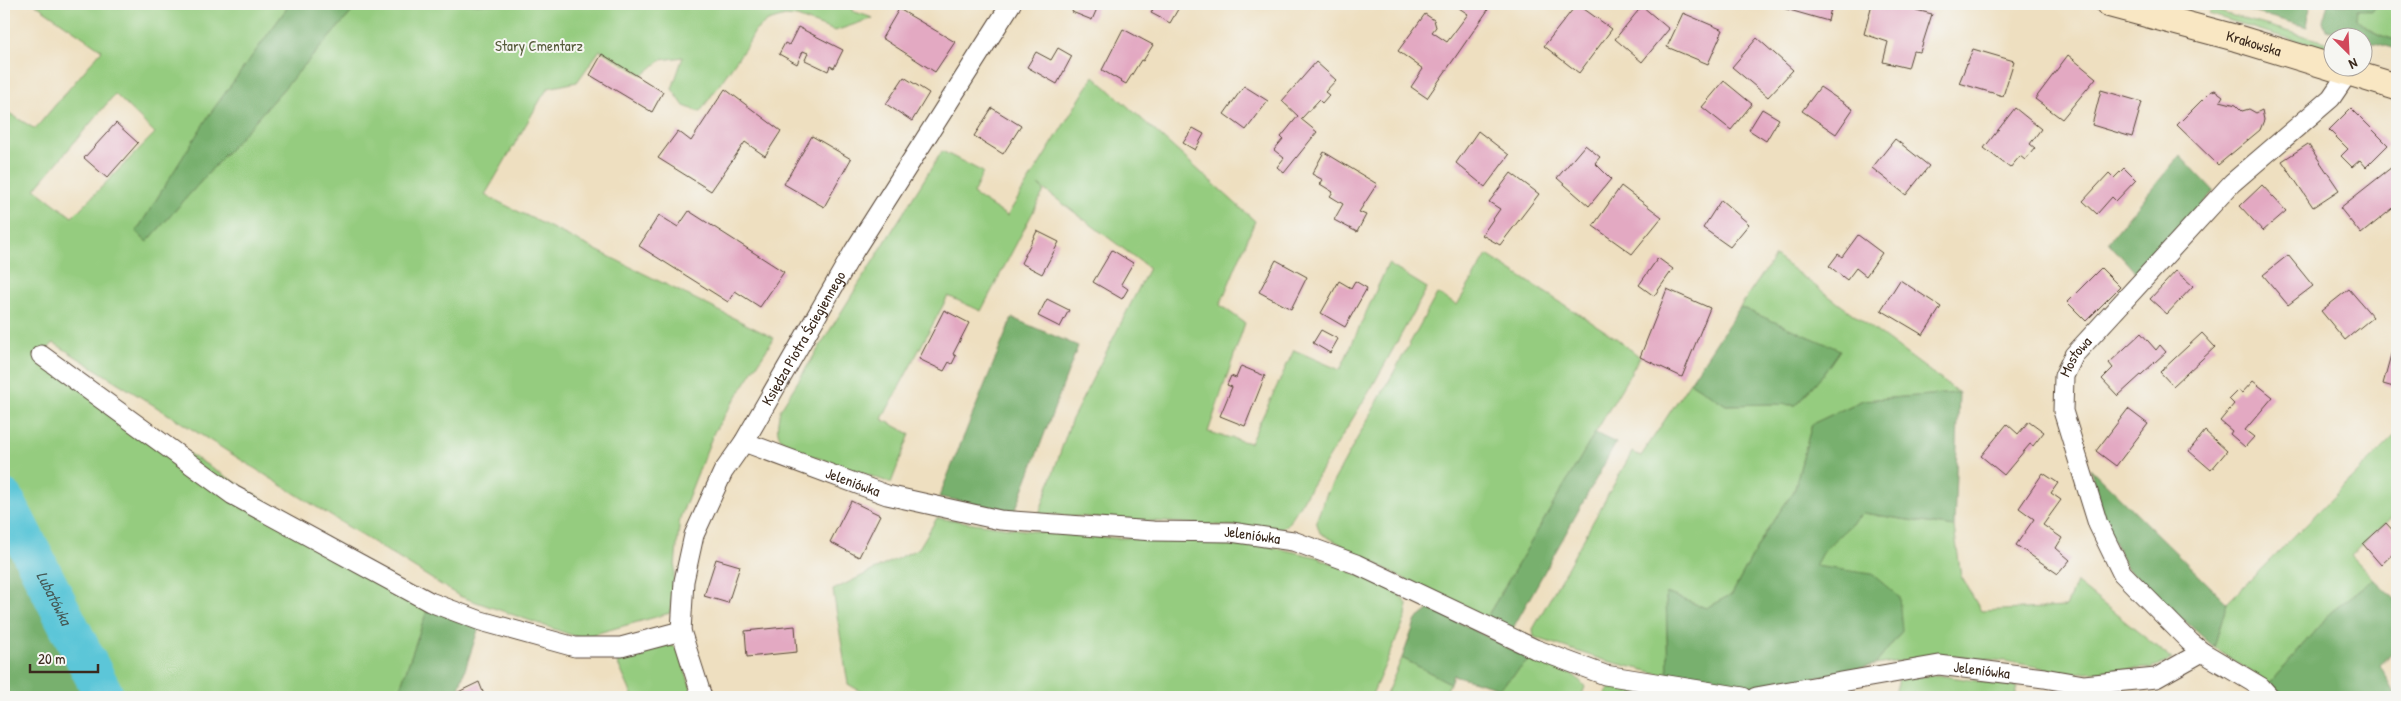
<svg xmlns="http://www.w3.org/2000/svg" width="2401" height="701" font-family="'Patrick Hand',sans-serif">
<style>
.green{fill:#95cc7f;stroke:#687b4e;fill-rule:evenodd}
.forest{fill:#78b06e;stroke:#5a6d46}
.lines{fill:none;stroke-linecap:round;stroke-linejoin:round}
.river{stroke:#5cc6d8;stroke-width:40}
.building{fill:#e3a9c2}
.street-casing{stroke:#564536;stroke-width:21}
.secondary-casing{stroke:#564536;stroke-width:28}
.street{stroke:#fff;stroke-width:19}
.secondary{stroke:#f9e7c3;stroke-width:26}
.labels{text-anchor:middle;stroke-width:4;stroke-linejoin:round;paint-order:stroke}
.street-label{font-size:15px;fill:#3b2a1e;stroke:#f6f6f2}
.park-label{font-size:15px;fill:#565b3b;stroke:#f6f6f2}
.water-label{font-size:16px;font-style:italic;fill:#455956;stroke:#f6f6f2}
</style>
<rect width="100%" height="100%" fill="#f6f6f2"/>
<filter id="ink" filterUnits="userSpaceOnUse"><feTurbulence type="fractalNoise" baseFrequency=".02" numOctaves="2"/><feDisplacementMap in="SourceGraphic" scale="10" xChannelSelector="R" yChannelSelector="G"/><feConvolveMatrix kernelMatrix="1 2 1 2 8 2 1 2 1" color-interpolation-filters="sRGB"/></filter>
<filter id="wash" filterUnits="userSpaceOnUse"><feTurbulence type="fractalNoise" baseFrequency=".0096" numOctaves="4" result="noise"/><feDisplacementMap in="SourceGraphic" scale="20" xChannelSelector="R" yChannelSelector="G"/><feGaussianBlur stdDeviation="1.12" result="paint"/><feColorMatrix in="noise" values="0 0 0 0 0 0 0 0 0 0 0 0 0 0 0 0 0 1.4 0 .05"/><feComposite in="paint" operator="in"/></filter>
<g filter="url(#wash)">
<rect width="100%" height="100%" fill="#eedfc0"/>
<!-- green -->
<path class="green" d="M35 4H290L209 116 136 232 147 242 359 4H855L852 11 873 18 835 31 797 17 785 16 768 21 755 31 748 44 700 112 684 106 672 89 683 57 661 60 643 75 600 50 577 82 548 88 542 97 485 195 774 338 714 432 680 518 670 613 580 638 459 596 54 343 35 359 430 602 397 697H100L4 489V110L35 129 102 50ZM115 94 155 133 72 217 35 189Z
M2380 4H2397V40C2381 37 2368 30 2356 19L2357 8 2371 11Z
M2212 10 2333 44V50L2276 35 2209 14Z
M1094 76 1255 221 1220 305 1245 323 1208 432 1250 443 1294 350 1340 370 1388 264 1427 288 1372 387 1295 513 1287 525 1278 529 1039 514 1071 421 1149 268 1038 185 1044 191 981 311 948 296 882 419 910 434 891 483 792 449C775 438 776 430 780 410L942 151 983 172 973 194 1007 216Z
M1487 255 1616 338 1640 357 1484 622 1320 533 1316 521 1326 495 1437 294 1457 305Z
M1775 256 1959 393 1863 400 1812 424 1794 491 1765 533 1732 594 1706 608 1666 593 1668 676 1603 660 1534 637 1533 629 1632 452 1641 456 1690 382 1726 405 1771 404 1796 405 1824 373 1839 350 1740 307Z
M2397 433V512L2351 555 2374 579 2331 612 2269 684 2214 647 2227 603Z
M1863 513 1954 527 1961 576 1981 611 2066 607 2076 582 2173 660 2151 668 2071 673 2005 661 1939 655 1875 665 1902 631 1814 566 1823 551Z
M937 518 1039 532 1114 538 1226 537 1317 557 1397 592 1407 604 1406 617 1371 697H870L848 684 833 590 919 548Z
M670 645 678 649 694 697H633L613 653Z
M1402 658 1450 683 1444 697H1385Z
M1530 659C1551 665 1572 668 1585 687L1581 697H1522L1500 688Z
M1937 675 2018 687 2015 697H1894L1899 679Z
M1612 685 1685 697H1602Z"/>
<!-- forest -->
<path class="forest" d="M290 4H359L147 242 136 232 209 115Z
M2233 4H2306L2310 7 2307 27 2231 6Z
M2328 4H2380L2371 11 2357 9 2356 19C2367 30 2381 37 2397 40V49L2364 40V38L2352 37 2326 30 2323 21Z
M2180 155 2214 191 2137 274 2108 242Z
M1740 307 1840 350 1824 373 1796 405 1771 404 1726 405 1690 382Z
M1012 318 1078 346 1015 511 939 497Z
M1959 393 1954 527 1863 513 1823 551 1815 566 1872 574 1899 597 1902 631 1875 665 1806 680 1756 687 1668 676 1666 593 1706 608 1732 594 1765 533 1794 491 1812 424 1863 400Z
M1595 433 1616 443 1513 628 1484 622Z
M2090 468 2227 603 2214 647 2127 569 2103 518Z
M4 489 100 697H4Z
M2374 579 2397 601V649L2380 665 2397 697H2279L2269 684 2331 612Z
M430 602 481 621 456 697H397Z
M1431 608 1530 659 1500 688 1453 675 1450 683 1402 658 1416 620Z"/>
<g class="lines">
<!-- river -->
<path class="river" id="s1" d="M4 499 105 697"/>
</g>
<g id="blocks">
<!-- building -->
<path class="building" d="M1075 4H1099L1092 20 1072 12Z
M1156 4H1181L1170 23 1151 13Z
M1462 4H1480L1488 10 1427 98 1411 87 1423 69 1398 51 1425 14 1434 20 1436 27 1432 32 1447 42 1468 14 1459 8Z
M1577 4 1612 29 1579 73 1544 46Z
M1780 4H1832L1828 21 1779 7Z
M1872 4H1892L1932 14 1920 52 1913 51 1908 68 1883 62 1888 42 1864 34Z
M1642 6 1669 29 1642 62 1615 39Z
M899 9 955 42 935 72 882 38Z
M1683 13 1723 30 1708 64 1667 47Z
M798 27 843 50 834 68 830 66 828 71 805 60 808 53 803 51 797 64 779 54 785 43 789 45Z
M1123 29 1153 45 1143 61 1141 60 1126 84 1102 70Z
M1757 38 1793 70 1768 97 1732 67Z
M1058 48 1072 56 1057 84 1027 67 1036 52 1051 60Z
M1973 49 2014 61 2003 96 1959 83Z
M602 54 663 92 652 112 590 75Z
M2068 55 2096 78 2062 119 2035 99Z
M1316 62 1336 80 1325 92 1329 95 1322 103 1319 100 1301 119 1317 132 1284 173 1277 167 1284 158 1274 150 1283 139 1281 137 1298 116 1282 101Z
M904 77 929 93 912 121 886 104Z
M1724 81 1752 104 1731 130 1702 107Z
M1244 86 1268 101 1246 130 1224 114Z
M1820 87 1853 109 1836 134 1802 111Z
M725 89 781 131 765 156 745 142 711 191 658 158 678 131 691 141Z
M2101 90 2142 102 2132 137 2092 125Z
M2215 90 2223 96 2220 101 2236 105 2242 111 2249 109 2256 113 2262 110 2264 120 2260 130 2218 165 2177 125 2210 92Z
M992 108 1021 126 1003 154 974 136Z
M2015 108 2041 129 2030 144 2035 148 2025 160 2020 156 2010 168 1984 148Z
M2351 108 2388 145 2366 167 2360 160 2352 167 2341 156 2348 149 2329 130Z
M1762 109 1779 119 1766 141 1749 130Z
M116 123 138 143 107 178 84 158Z
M1193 128 1204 134 1195 150 1183 143Z
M1478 131 1509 155 1485 187 1456 163Z
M812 136 851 159 824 207 784 184Z
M1895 139 1929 166 1906 195 1872 168Z
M2308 144 2339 190 2313 207 2282 161Z
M1585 145 1600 157 1595 163 1611 179 1589 206 1557 178Z
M1324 152 1377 184 1359 212 1366 215 1357 232 1334 220 1343 204 1330 196 1333 192 1320 184 1323 180 1312 174Z
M2397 163V205L2361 234 2340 208Z
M2124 168 2136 180 2116 201 2112 197 2097 214 2083 201 2109 173 2114 178Z
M1511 173 1539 194 1500 245 1482 235 1500 209 1489 202Z
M2262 185 2286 211 2263 231 2240 206Z
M1621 186 1662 217 1632 254 1593 226Z
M1721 200 1749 224 1730 247 1703 228Z
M689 211 784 272 760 307 735 291 728 302 639 246 659 215 678 227Z
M1037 231 1059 242 1042 274 1021 263Z
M1858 235 1882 253 1866 276 1856 268 1847 280 1829 266 1838 254 1842 257Z
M1112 250 1133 263 1121 284 1128 289 1122 299 1093 282Z
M2288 255 2313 286 2288 305 2263 275Z
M1658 258 1673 269 1654 296 1639 285Z
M1276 260 1307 277 1291 309 1259 292Z
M2101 268 2120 287 2086 321 2067 302Z
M2176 271 2193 286 2167 314 2150 299Z
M1900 280 1941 307 1923 335 1881 310Z
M1339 281 1351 288 1355 281 1367 288 1345 327 1321 313Z
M1667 289 1710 308 1682 377 1640 357Z
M2349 289 2373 317 2345 340 2321 311Z
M1047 299 1069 310 1060 327 1038 316Z
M944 310 969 323 953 354 956 356 952 364 949 362 944 371 919 359Z
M1321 330 1338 339 1330 353 1313 343Z
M2141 333 2156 350 2160 345 2166 352 2118 396 2102 379 2113 368 2109 363Z
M2202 333 2215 347 2173 386 2160 372Z
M2392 351 2397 352V388L2383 384Z
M1241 366 1265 376 1245 426 1220 416 1232 387 1227 385 1231 376 1236 378Z
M2253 381 2273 397 2245 430 2254 437 2245 447 2230 434 2232 431 2220 421 2234 404 2229 399 2238 390 2242 393Z
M2128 409 2148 424 2116 466 2096 451Z
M2029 421 2044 432 2033 446 2030 444 2004 475 1981 456 2007 424 2018 434Z
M2205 431 2227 451 2211 470 2189 451Z
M2043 473 2058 483 2051 493 2061 500 2043 525 2062 538 2056 548 2070 560 2058 574 2016 545 2034 519 2019 508Z
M851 501 880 515 859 557 830 542Z
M2386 523 2397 535V550L2381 565 2363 544Z
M716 559 740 566 728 603 704 596Z
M795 626 797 652 747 657 745 631Z
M479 682 485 697H453L452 695Z"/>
</g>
</g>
<g filter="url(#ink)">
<use href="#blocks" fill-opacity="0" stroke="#564536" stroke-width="1"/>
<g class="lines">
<defs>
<g id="street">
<path d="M41 355 233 495 430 602 481 621 575 647H621L681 631"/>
<path id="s2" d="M744 442 887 495 1000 520 1153 531 1231 532 1293 541 1356 564 1535 649 1605 675 1743 697"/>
<path id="s3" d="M702 697 681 631 684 581 694 535 723 472 744 442 854 251 1011 4"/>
<path id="s4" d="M1756 697 1939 665 2044 678 2084 685 2156 678 2202 652"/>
<path id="s5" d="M2270 697 2261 687 2202 652 2190 642 2122 573 2098 524 2063 411 2064 376 2074 355 2232 183 2331 98 2348 73"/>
</g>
<g id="secondary">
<path id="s6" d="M2109 4 2236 38 2397 87"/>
</g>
</defs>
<!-- street casing -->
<use href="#street" class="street-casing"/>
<!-- secondary casing -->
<use href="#secondary" class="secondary-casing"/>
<!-- street -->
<use href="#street" class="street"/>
<!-- secondary -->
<use href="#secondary" class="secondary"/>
</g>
</g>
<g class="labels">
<!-- street labels -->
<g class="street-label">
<text dy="5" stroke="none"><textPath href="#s6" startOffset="150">Krakowska</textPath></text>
<text dy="5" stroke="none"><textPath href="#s3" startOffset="392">Księdza Piotra Ściegiennego</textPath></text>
<text dy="5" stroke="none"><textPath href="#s5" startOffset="425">Mostowa</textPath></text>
<text dy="5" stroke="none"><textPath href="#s2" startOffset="116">Jeleniówka</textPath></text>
<text dy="5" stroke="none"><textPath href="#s2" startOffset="521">Jeleniówka</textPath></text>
<text dy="5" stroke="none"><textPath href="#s4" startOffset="229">Jeleniówka</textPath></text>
</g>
<!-- park labels -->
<g class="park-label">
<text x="539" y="51">Stary Cmentarz</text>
</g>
<!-- water labels -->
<g class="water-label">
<text dy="6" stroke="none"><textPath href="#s1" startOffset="111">Lubatówka</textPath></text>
</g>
</g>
<!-- margin -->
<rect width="2401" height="701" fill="none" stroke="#f6f6f2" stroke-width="20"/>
<!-- north arrow -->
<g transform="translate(2348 52) rotate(156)"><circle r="24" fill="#f6f6f2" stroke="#aba49d"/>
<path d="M0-4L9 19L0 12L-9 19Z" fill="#d1495b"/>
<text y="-8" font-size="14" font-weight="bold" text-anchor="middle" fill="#3b2a1e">N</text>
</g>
<!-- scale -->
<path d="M30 664v8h68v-8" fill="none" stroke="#3b2a1e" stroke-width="2.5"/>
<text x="38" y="664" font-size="15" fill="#3b2a1e" stroke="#f6f6f2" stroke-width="4" paint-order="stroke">20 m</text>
</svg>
